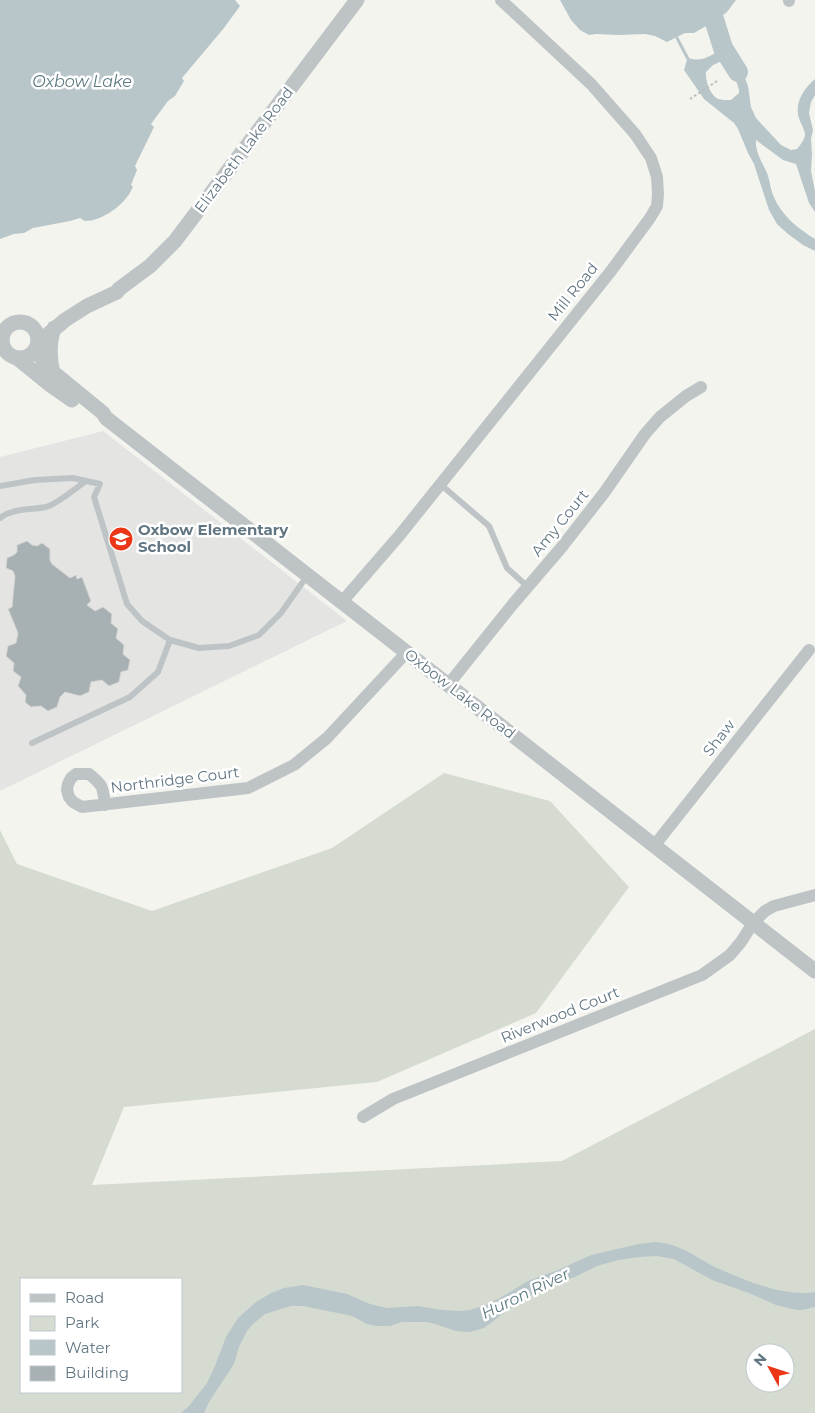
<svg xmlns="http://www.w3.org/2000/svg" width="815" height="1413" font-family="Montserrat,sans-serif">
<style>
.built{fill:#e4e5e3}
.green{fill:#d5dbd0;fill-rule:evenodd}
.water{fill:#b8c6ca;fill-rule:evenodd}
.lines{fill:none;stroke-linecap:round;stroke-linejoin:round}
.stream{stroke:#b8c6ca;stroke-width:3}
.river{stroke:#b8c6ca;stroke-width:20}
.building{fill:#a7b1b4;stroke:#d5d5d2}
.path{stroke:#babdbf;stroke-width:2;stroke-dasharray:2.5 2.5;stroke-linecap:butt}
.service{stroke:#bec4c6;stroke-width:6}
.minor{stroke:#bec4c6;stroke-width:12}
.tertiary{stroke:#bec4c6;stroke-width:15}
.labels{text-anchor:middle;stroke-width:5;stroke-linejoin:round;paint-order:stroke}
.street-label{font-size:15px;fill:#617682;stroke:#fff}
.poi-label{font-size:15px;font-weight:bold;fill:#617682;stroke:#fff;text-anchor:start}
.water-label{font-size:16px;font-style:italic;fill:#5d7a80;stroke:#fff}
</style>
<rect width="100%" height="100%" fill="#f4f4ef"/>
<!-- built -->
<path class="built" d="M103 431 347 621 0 791V457Z"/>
<!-- green -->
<path class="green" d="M444 773 550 801 629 887 536 1013 377 1082 124 1107 92 1185 562 1161 815 1029V1413H0V830L17 864 152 911 332 848ZM21 1279H181V1392H21ZM755 1353H785V1383H755Z"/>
<!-- water -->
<path class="water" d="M0 0H235L240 6 224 28 182 78 184 81 175 96 168 101 151 124 154 127 135 166 137 170 131 185 133 187C131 190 130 194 127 197 119 208 100 221 86 221 84 221 82 219 80 218L70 221 33 228 24 233 14 234 0 239Z
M560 0H736L727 12 715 21 694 33H685L667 42 655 36 645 34 618 35 596 34 589 35 580 30 571 20Z
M724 46 737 57 748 86 751 107 756 118 781 145 791 150 797 149C800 145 804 141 805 135 805 130 802 126 800 121 793 105 803 89 815 79V95L811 102 809 113 813 130 811 139 812 154 811 171 815 191V212L809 203 796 164 783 160 756 140C755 152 762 162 767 173 770 180 770 188 773 195 781 215 797 228 815 239V251L803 245 788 234 777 224 769 210 754 164 748 153 738 129 734 123 704 99 684 70 687 60 689 58C702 63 712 55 723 48ZM722 61C734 67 735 78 739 90V93L731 100C728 100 721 100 718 99 710 95 705 80 706 72L713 65Z
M655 1242C682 1244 693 1256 715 1267 743 1280 784 1297 815 1292V1307L802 1310H797L776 1305 749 1293 712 1280 674 1259 657 1256 640 1257 618 1260 597 1266 575 1277 555 1283 520 1301 484 1328 470 1332 456 1331 435 1324 426 1322H402L390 1326H376L367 1324 352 1316 303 1306H291L265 1314 253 1324 247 1331 239 1347 234 1364 209 1402 204 1413H181L189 1406 207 1383 215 1366 226 1337 238 1318 256 1302 271 1293 284 1288 303 1285 347 1294 370 1304 387 1308 417 1306 443 1310 461 1311 470 1310 483 1306 500 1298 528 1281 558 1270 591 1255 639 1244Z"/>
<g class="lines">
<!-- stream -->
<path class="stream" d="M677 38 688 59"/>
<!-- river -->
<path class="river" d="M708 0 723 48 738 72"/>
</g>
<!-- building -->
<path class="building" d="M27 541 32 545 37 546 42 543 50 549V560L52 564 70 578 76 575 77 579 82 577 91 601 87 605 95 611 103 607 112 614 111 623 118 629 116 638 124 645 123 654 130 660 128 670 121 672 119 682 109 686 102 680 91 682 89 692 80 696 65 692 60 697 57 707 48 711 41 706 31 707 25 702 26 695 18 686 21 677 13 671 14 663 6 656 8 646 16 643 18 633 8 609 12 607 15 576 13 571 6 568 7 558 14 555 17 552V545Z"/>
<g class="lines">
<!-- path -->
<path class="path" d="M690 99 717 81"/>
<!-- service -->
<path class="service" d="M440 484 489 526 507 568 528 587
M0 486 35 480 73 478 100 484 94 497 127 604 142 621 170 640 199 648 229 646 259 635 281 613 307 576
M0 518C13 508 31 510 46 507 56 505 77 487 86 481
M32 743 130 697 158 672 170 640"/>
<!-- minor -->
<path class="minor" d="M789 1V0
M341 603 399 536 611 271 650 218 657 206 658 194 657 177 651 158 635 134 591 84 501 0
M448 685 513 604 561 548 604 493 645 434 660 417 686 396 701 387
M105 805C103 787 103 785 89 774H76L71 778 68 784 67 790 69 797 73 802 82 807 248 788 294 765 327 738 407 652
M654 846 809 650
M363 1117 393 1099 702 975 730 955 741 942 753 923 765 911 774 906 815 895"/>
<!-- tertiary -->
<path class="tertiary" d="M2 340a18 18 0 1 1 36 0a18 18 0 1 1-36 0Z
M39 342 65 320 87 306 117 292 119 289 150 266 175 241 357 0
M36 350 48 368 103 413 106 418 815 971
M17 358 49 384 72 400
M53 373C49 357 49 343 54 328"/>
</g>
<!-- icons -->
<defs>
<symbol id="school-disc" viewBox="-11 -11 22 22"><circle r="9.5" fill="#eb3718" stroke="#fff"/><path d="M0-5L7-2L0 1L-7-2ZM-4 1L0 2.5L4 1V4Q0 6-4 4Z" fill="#fff"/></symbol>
</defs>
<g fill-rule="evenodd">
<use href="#school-disc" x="107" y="525" width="28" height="28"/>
</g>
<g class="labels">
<!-- street labels -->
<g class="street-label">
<text transform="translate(244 150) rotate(-53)" y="5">Elizabeth Lake Road</text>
<text transform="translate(573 292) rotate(-51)" y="5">Mill Road</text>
<text transform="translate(560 523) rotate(-51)" y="5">Amy Court</text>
<text transform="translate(460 694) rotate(38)" y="5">Oxbow Lake Road</text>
<text transform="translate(719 738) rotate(-52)" y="5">Shaw</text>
<text transform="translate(175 780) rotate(-7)" y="5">Northridge Court</text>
<text transform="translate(560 1015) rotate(-22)" y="5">Riverwood Court</text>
</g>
<!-- poi labels -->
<g class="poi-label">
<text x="138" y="535">Oxbow Elementary<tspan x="138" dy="17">School</tspan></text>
</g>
<!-- water labels -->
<g class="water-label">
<text x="82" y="87">Oxbow Lake</text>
<text transform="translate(525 1293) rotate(-26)" y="6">Huron River</text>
</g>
</g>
<!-- legend -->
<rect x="20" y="1278" width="162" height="115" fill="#ffffff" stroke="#c0c8cd"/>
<rect x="30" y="1294" width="25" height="8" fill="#bec4c6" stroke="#c0c8cd"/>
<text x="65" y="1303" font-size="15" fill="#617682">Road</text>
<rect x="30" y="1316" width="25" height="15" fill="#d5dbd0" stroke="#c0c8cd"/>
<text x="65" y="1328" font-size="15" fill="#617682">Park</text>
<rect x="30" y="1340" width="25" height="15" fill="#b8c6ca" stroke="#c0c8cd"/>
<text x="65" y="1353" font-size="15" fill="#617682">Water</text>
<rect x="30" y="1366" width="25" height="15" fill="#a7b1b4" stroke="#c0c8cd"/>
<text x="65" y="1378" font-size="15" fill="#617682">Building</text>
<!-- north arrow -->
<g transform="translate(770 1368) rotate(310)"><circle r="24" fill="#ffffff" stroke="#c0c8cd"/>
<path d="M0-4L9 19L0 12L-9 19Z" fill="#eb3718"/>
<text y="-8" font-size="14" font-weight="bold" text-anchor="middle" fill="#617682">N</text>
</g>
</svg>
